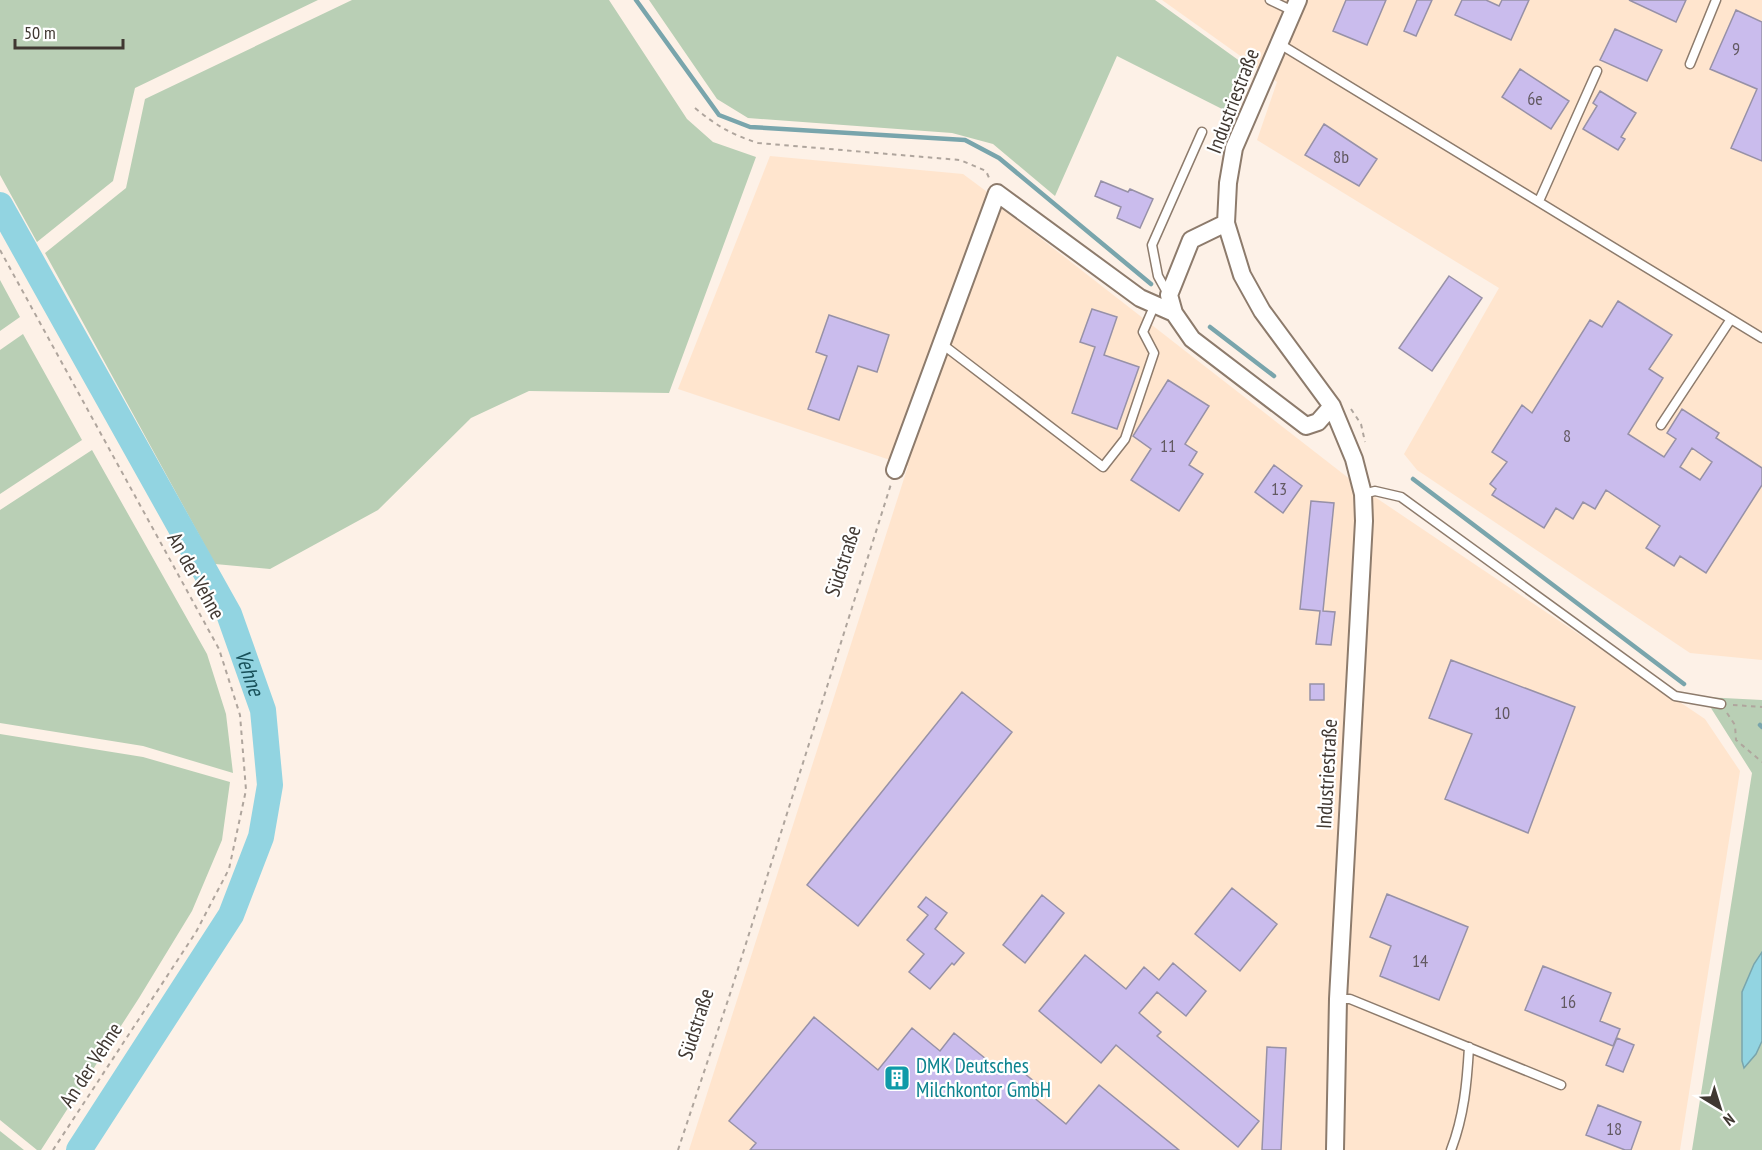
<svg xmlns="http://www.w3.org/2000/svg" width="1762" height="1150" font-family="'PT Sans Narrow',sans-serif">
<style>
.built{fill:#ffe5ce}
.green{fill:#b9cfb5}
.water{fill:#92d4e1;stroke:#79a5ac;stroke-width:1.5}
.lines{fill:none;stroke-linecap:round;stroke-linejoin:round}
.stream{stroke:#79a5ac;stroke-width:4.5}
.river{stroke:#92d4e1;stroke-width:26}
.building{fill:#cabced;stroke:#9791a7;stroke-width:1.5;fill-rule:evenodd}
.lane-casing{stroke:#8d7b6c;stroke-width:11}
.street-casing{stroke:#8d7b6c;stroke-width:20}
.path{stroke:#afa59d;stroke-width:2;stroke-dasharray:4.5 4.5;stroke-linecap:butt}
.lane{stroke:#fff;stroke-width:8}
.street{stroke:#fff;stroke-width:16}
.labels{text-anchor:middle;stroke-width:4.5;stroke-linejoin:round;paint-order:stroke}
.number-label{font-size:18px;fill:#625961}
.street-label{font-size:21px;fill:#403832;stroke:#fff}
.culture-label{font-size:21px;fill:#0d838f;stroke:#fff;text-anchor:start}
.water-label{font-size:22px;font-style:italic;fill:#18515a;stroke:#fff}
</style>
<rect width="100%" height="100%" fill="#fdf1e7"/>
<!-- built -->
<path class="built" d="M1162 0H1762V660L1690 653 1417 470 1404 454 1499 288 1257 140 1277 82Z
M770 156 963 174 994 197 999 206 1360 487 1705 719 1740 771 1680 1150H689L908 466 678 389Z"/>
<!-- green -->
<path class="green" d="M0 0H318L135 88 113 181 37 242 0 175Z
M352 0H609L687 119 713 142 756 157 669 393 529 391 471 418 378 510 270 569 215 564 45 253 126 188 145 99Z
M649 0H1155L1248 67 1228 112 1117 56 1055 196 993 144 952 133 748 118 717 99Z
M0 280 20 317 0 331Z
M23 334 82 440 0 494V350Z
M92 450 207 654 226 714 233 773 143 746 0 723V510Z
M1704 697 1762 700V1150H1692L1752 773Z
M0 734 143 757 230 782 222 840 192 911 139 998 41 1150H37L0 1120Z
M0 1131 24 1150H0Z"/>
<!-- water -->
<path class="water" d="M1762 952V1041L1756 1054 1744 1068 1742 1061V992L1754 964Z"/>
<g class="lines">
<!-- stream -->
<path class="stream" d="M636 0 719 115 750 127 965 140 999 158 1151 284
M1210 327 1274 376
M1413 479 1684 684
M1760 725 1762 727"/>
<!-- river -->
<path class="river" id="s1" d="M0 205 229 614 263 710 270 785 261 837 231 915 79 1150"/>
</g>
<!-- building -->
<path class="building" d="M1346 0H1386L1367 45 1333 31Z
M1417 0H1432L1416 36 1404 31Z
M1462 0H1486L1499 6 1502 0H1529L1511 40 1455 15Z
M1629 0H1686L1676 22Z
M1736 10 1762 22V161L1731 148 1757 89 1710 69Z
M1615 29 1662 50 1647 81 1600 60Z
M1520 69 1569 101 1551 129 1502 97Z
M1600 91 1636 113 1621 137 1625 139 1618 150 1583 129 1597 106 1593 103Z
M1324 124 1377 159 1359 186 1305 155Z
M1101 181 1128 192 1130 189 1153 199 1140 228 1117 218 1121 207 1095 196Z
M1449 276 1482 298 1432 371 1399 348Z
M1618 301 1672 335 1649 369 1663 378 1628 434 1664 457 1676 439 1667 433 1682 409 1719 433 1716 438 1762 468V485L1706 573 1680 556 1674 566 1646 548 1660 526 1606 490 1595 509 1583 502 1573 519 1556 508 1544 528 1492 495 1496 489 1490 484 1507 462 1492 452 1522 405 1532 413 1590 320 1602 327ZM1692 448 1712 462 1700 480 1680 467Z
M1092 309 1117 317 1104 355 1139 367 1117 429 1072 413 1095 347 1080 342Z
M829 315 889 335 877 372 858 366 839 420 808 409 827 356 816 352Z
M1168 380 1209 406 1185 444 1197 452 1189 465 1203 474 1179 511 1131 480 1151 449 1133 436Z
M1274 465 1302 486 1283 513 1255 492Z
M1311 501 1334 503 1323 611 1335 612 1331 645 1316 644 1320 611 1300 609Z
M1451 660 1575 707 1528 833 1445 799 1472 734 1429 718Z
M1310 684H1324V700H1310Z
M962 692 1012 732 858 926 807 885Z
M1232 888 1277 924 1240 971 1195 934Z
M1387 894 1468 927 1439 1000 1380 976 1391 946 1370 937Z
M1042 895 1064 913 1025 963 1003 945Z
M926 897 947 913 935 929 964 953 954 965 952 963 930 989 909 972 924 954 907 940 928 915 918 907Z
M1085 955 1126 989 1144 967 1159 980 1173 963 1206 991 1186 1016 1157 992 1139 1013 1161 1032 1157 1036 1259 1121 1238 1147 1116 1045 1101 1063 1039 1011Z
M1543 966 1611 993 1600 1021 1620 1029 1613 1046 1525 1010Z
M814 1017 878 1070 912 1028 940 1051 954 1033 1002 1072 1010 1062 1040 1086 1032 1096 1066 1124 1099 1085 1179 1150H750L756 1143 729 1121Z
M1617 1038 1634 1045 1623 1072 1606 1065Z
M1267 1047 1286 1048 1281 1150H1262Z
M1598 1105 1641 1122 1631 1150H1625L1586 1135Z"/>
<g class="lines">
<defs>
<path id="lane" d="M1270 0 1293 11
M1280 42 1283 46 1762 338
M1690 64 1716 0
M1539 201 1597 71
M1168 294 1158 276 1152 245 1202 132
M942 344 1103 467 1125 439 1154 353 1143 332 1155 304
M1661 425 1731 319
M1363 494 1375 491 1401 497 1675 696 1721 704
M1338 999H1350L1561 1085
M1451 1150C1464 1116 1467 1083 1469 1047"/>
<path id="street" d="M1298 0 1234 148 1228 183 1226 223 1242 275 1262 311 1332 406 1354 459 1363 494 1364 521 1338 999 1335 1150
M1226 223 1191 240 1169 295 1174 313 1192 339 1306 426 1318 422 1332 406
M895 470 997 193 1140 298 1174 313"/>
</defs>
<!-- lane casing -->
<use href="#lane" class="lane-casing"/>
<!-- street casing -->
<use href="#street" class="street-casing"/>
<!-- path -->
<path class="path" d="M695 108C717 126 730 134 758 143L960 160 986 171 990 180
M0 250 219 649 240 715 246 790 229 869 196 932 53 1150
M1351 409 1361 424 1365 442
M1733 705 1762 707
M1727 713 1735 725 1736 740 1762 762
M678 1150 731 991 891 484"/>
<!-- lane -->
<use href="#lane" class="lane"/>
<!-- street -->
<use href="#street" class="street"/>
</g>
<!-- icons -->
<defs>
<symbol id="building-square" viewBox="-11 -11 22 22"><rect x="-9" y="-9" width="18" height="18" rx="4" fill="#0f9aa8" stroke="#fff"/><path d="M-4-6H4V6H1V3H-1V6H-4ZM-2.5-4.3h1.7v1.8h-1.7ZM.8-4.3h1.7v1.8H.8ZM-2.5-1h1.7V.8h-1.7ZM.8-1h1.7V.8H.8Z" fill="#fff"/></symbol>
</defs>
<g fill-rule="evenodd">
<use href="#building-square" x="882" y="1063" width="30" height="30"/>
</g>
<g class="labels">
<!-- number labels -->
<g class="number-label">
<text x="1736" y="55">9</text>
<text x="1535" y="105">6e</text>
<text x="1341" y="163">8b</text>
<text x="1567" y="442">8</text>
<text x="1168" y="452">11</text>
<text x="1279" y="495">13</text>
<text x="1502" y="719">10</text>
<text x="1420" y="967">14</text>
<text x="1568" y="1008">16</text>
<text x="1614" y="1135">18</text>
</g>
<!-- street labels -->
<g class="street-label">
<text transform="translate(1233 101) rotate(-69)" y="7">Industriestraße</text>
<text transform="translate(843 561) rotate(-72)" y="7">Südstraße</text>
<text transform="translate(196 576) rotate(61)" y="7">An der Vehne</text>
<text transform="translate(1327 774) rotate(-87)" y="7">Industriestraße</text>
<text transform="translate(696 1024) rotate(-72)" y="7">Südstraße</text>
<text transform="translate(91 1065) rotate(-57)" y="7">An der Vehne</text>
</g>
<!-- culture labels -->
<g class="culture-label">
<text x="916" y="1073">DMK Deutsches<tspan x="916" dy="24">Milchkontor GmbH</tspan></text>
</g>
<!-- water labels -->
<g class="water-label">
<text dy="8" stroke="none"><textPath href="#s1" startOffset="531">Vehne</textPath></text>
</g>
</g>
<!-- north arrow -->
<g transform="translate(1720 1108) rotate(142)" stroke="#ffffff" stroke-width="4.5" paint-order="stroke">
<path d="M0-4.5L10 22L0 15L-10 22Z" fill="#403832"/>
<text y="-9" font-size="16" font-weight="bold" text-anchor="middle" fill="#403832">N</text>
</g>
<!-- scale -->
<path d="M15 39v9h108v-9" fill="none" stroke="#403832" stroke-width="3"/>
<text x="24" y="39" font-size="18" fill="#403832" stroke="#ffffff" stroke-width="4.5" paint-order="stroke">50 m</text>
</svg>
